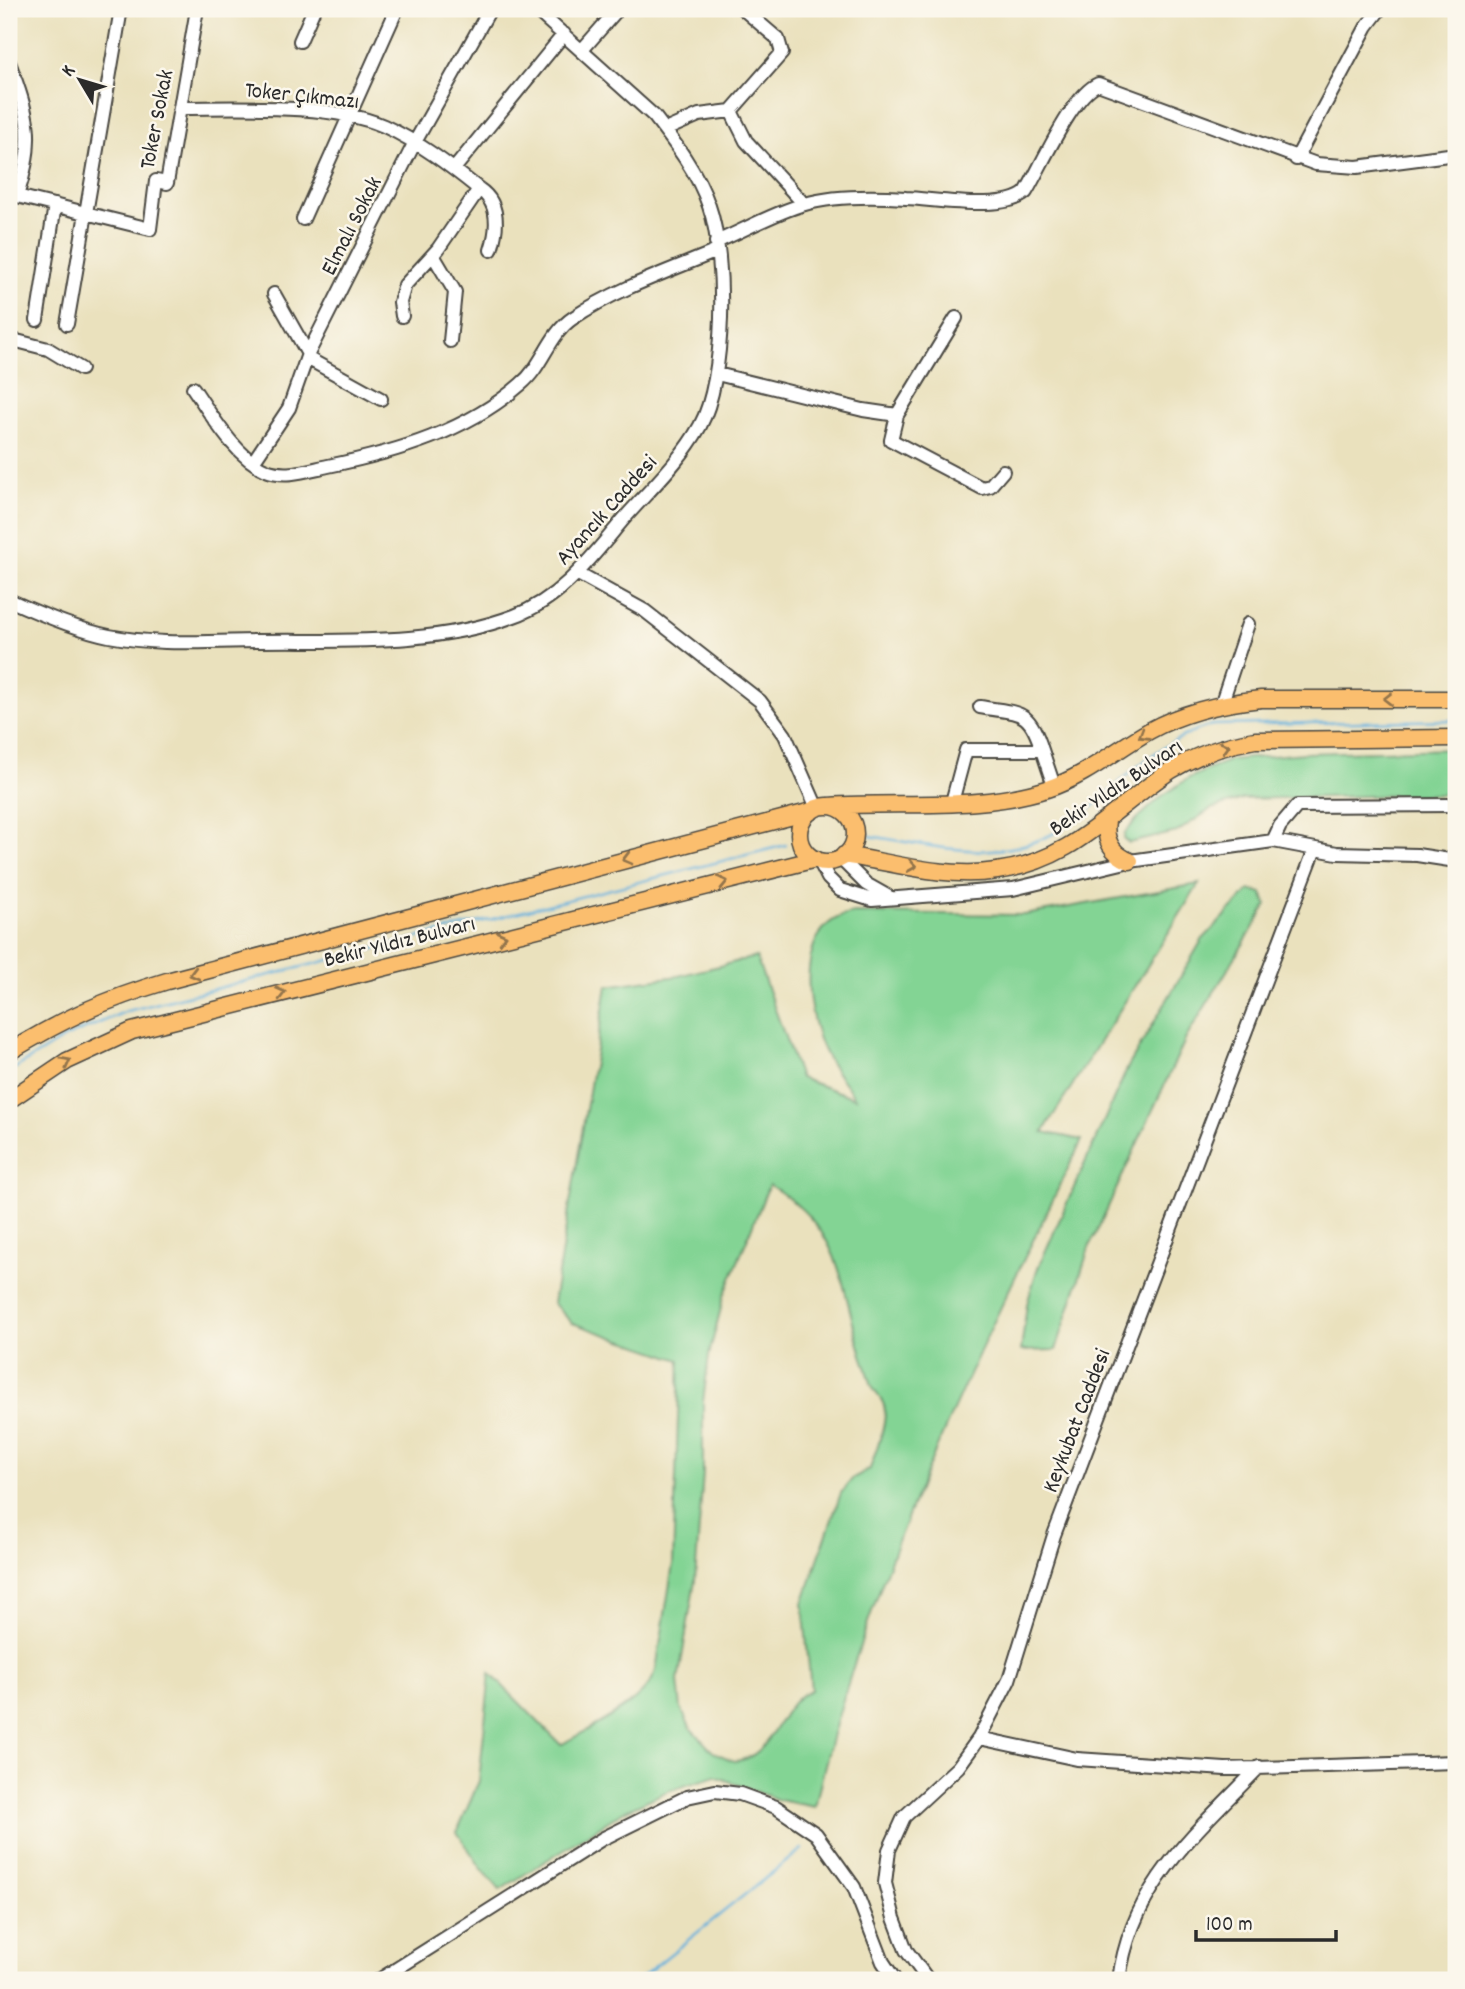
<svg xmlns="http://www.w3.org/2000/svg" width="1465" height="1989" font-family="Dekko,sans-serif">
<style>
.green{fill:#83d494;stroke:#578060;stroke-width:2;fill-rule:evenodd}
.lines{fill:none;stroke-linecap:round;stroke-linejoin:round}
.stream{stroke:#63b0dc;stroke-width:2.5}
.minor-casing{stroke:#484641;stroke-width:16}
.major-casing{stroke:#484641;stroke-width:19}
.minor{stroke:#fff;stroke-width:12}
.major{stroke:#fbbe6e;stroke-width:16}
.oneway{stroke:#93744c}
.labels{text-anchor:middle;stroke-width:5;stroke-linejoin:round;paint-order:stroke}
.street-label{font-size:23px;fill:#2b2b2b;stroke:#fbf7ec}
</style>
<rect width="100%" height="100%" fill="#fbf7ec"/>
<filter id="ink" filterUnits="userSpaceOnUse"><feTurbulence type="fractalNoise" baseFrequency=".0143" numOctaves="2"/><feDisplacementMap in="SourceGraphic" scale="14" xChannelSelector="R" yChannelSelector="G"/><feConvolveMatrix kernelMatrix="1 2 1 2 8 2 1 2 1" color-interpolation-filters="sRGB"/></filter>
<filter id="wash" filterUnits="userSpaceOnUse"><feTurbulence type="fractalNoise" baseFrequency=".00686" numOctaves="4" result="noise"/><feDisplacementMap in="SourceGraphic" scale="28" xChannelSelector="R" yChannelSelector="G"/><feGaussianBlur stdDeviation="1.57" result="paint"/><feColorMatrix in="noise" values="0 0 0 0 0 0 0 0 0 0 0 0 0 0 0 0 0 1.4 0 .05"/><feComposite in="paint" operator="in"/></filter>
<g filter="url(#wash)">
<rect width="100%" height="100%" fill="#eae1bd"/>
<!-- green -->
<path class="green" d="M1456 749V794L1243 799 1211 809 1177 832 1129 843 1124 839 1125 833 1136 820 1162 796 1189 778 1230 760 1304 753Z
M1199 884 1043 1132 1082 1140C978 1353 866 1575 815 1807L779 1800 715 1776 668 1791 626 1810 500 1890 481 1868 457 1832 479 1781 490 1673 561 1745C589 1728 648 1702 656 1670L673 1564 680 1360 572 1323 553 1303 607 986 678 976 756 957 800 1078 855 1098C845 1082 831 1068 823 1049 805 1009 793 920 855 913L1024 915ZM769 1185C846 1230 839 1285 863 1358 867 1367 869 1379 873 1388 878 1397 885 1401 885 1412 885 1430 875 1452 870 1469L853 1478 841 1493 803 1603 811 1690C777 1702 775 1759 734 1761L713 1752 691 1729 681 1709 678 1681 695 1581 703 1473V1402L709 1355 724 1296Z
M1250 890 1262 893 1267 905 1186 1038 1089 1248 1056 1350 1021 1351 1027 1304 1037 1270 1128 1067 1202 940Z"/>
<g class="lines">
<!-- stream -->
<path class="stream" d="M870 836C960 850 1022 871 1097 803 1132 771 1164 739 1212 725L1456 720
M9 1072 64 1038 127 1011 786 845
M638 1980 802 1849"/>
</g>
</g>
<g filter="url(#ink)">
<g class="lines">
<defs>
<path id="minor" d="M743 9 778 39 782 53 731 111 746 141 804 204
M300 41 314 9
M582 50 618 9
M9 62C29 117 36 139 17 196
M180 108C237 108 332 103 384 126 419 142 449 165 479 189L438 249 405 285 400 302 402 316
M665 130 699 115 731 111
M1296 159 1367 26 1380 9
M454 169 564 34
M479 189C500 203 498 228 491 250
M9 194 150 229 156 181 167 183 197 9
M303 219 397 9
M716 242C745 230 775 212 805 204 836 195 874 196 906 198 935 199 1006 212 1026 192 1041 167 1072 95 1098 84L1316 164 1357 167 1456 154
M433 255 455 292 450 341
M274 294 308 354
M956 318 897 415 891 440 982 488 990 486 1003 471
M37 320 55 205
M67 324 121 9
M9 339 48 349 81 369
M307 358 381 399
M717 374 863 410 897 415
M193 388C211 414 235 457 266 470 286 478 308 470 328 466 397 452 468 431 521 384 543 366 549 334 573 318 616 289 669 271 717 251
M253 462 289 408 308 354 415 142 490 9
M578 574 645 611 760 701 785 735 817 808
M9 600C40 614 75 629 109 636 162 646 206 641 259 641 343 640 434 646 514 616 561 599 592 557 622 521 649 490 680 462 700 426 726 379 727 257 709 206 698 173 675 143 654 116L535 9
M1221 705 1248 624
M980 707C1020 714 1029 708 1042 750
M952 802 966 750H1042L1054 786
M1273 841 1280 826 1297 806 1456 805
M840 858 866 884 889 897
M819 860 828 878 840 890 872 900 1013 889 1130 861 1273 841 1337 853 1417 855 1456 861
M979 1738 1077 1759 1225 1769 1456 1762
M379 1980 602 1839 687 1797 715 1791 740 1794 776 1807 816 1834 854 1887 883 1962 895 1980
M928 1980 906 1950 894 1918 885 1883 889 1850 904 1817 958 1767 979 1738 1009 1680 1054 1535 1315 849
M1119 1980C1131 1885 1196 1833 1259 1767"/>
<path id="major" d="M829 806C901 801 978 811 1047 789 1086 776 1114 751 1149 731 1183 712 1222 703 1261 699H1456
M799 834a28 28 0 1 1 56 0a28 28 0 1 1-56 0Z
M1107 821C1104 840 1112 854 1130 861
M844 855C894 863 947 879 997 871 1075 860 1110 810 1170 771 1196 755 1225 745 1255 740L1456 738
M9 1052C65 1018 104 1000 167 981L812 811
M9 1100 67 1061 132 1031 816 859"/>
</defs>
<!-- minor casing -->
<use href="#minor" class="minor-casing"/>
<!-- major casing -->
<use href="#major" class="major-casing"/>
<!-- minor -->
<use href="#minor" class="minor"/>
<!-- major -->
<use href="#major" class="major"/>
</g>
<!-- one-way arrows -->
<defs><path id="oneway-chevron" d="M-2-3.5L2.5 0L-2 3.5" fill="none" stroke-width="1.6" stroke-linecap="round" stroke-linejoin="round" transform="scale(1.75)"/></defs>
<g class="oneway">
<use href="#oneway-chevron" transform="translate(1388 699) rotate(180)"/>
<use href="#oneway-chevron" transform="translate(1143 735) rotate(149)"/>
<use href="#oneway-chevron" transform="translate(1225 747) rotate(-16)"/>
<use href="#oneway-chevron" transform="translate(627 859) rotate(165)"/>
<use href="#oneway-chevron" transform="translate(912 866) rotate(10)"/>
<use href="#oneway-chevron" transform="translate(723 882) rotate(-13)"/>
<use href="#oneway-chevron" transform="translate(502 937) rotate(-14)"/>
<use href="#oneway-chevron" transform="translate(194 974) rotate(165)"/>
<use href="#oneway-chevron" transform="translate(281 993) rotate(-14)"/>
<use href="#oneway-chevron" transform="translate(66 1062) rotate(-28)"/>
</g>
</g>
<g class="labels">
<!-- street labels -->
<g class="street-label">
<text transform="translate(302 94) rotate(6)" y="8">Toker Çıkmazı</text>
<text transform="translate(155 119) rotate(-79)" y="8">Toker Sokak</text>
<text transform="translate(350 225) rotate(-63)" y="8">Elmalı Sokak</text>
<text transform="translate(605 509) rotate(-48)" y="8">Ayancık Caddesi</text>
<text transform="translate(1115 786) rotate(-34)" y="8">Bekir Yıldız Bulvarı</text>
<text transform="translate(399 940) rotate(-14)" y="8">Bekir Yıldız Bulvarı</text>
<text transform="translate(1075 1420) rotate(-69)" y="8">Keykubat Caddesi</text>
</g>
</g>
<!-- margin -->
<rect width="1465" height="1989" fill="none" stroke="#fbf7ec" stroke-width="35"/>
<!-- north arrow -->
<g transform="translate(80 80) rotate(308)" stroke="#fbf7ec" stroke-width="5" paint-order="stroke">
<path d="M0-5L12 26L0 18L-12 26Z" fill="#2b2b2b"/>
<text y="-10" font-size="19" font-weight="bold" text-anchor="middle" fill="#2b2b2b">K</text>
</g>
<!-- scale -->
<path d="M1196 1930v10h140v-10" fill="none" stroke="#2b2b2b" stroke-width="3.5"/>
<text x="1206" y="1930" font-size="21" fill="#2b2b2b" stroke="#fbf7ec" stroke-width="5" paint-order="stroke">100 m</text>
</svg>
